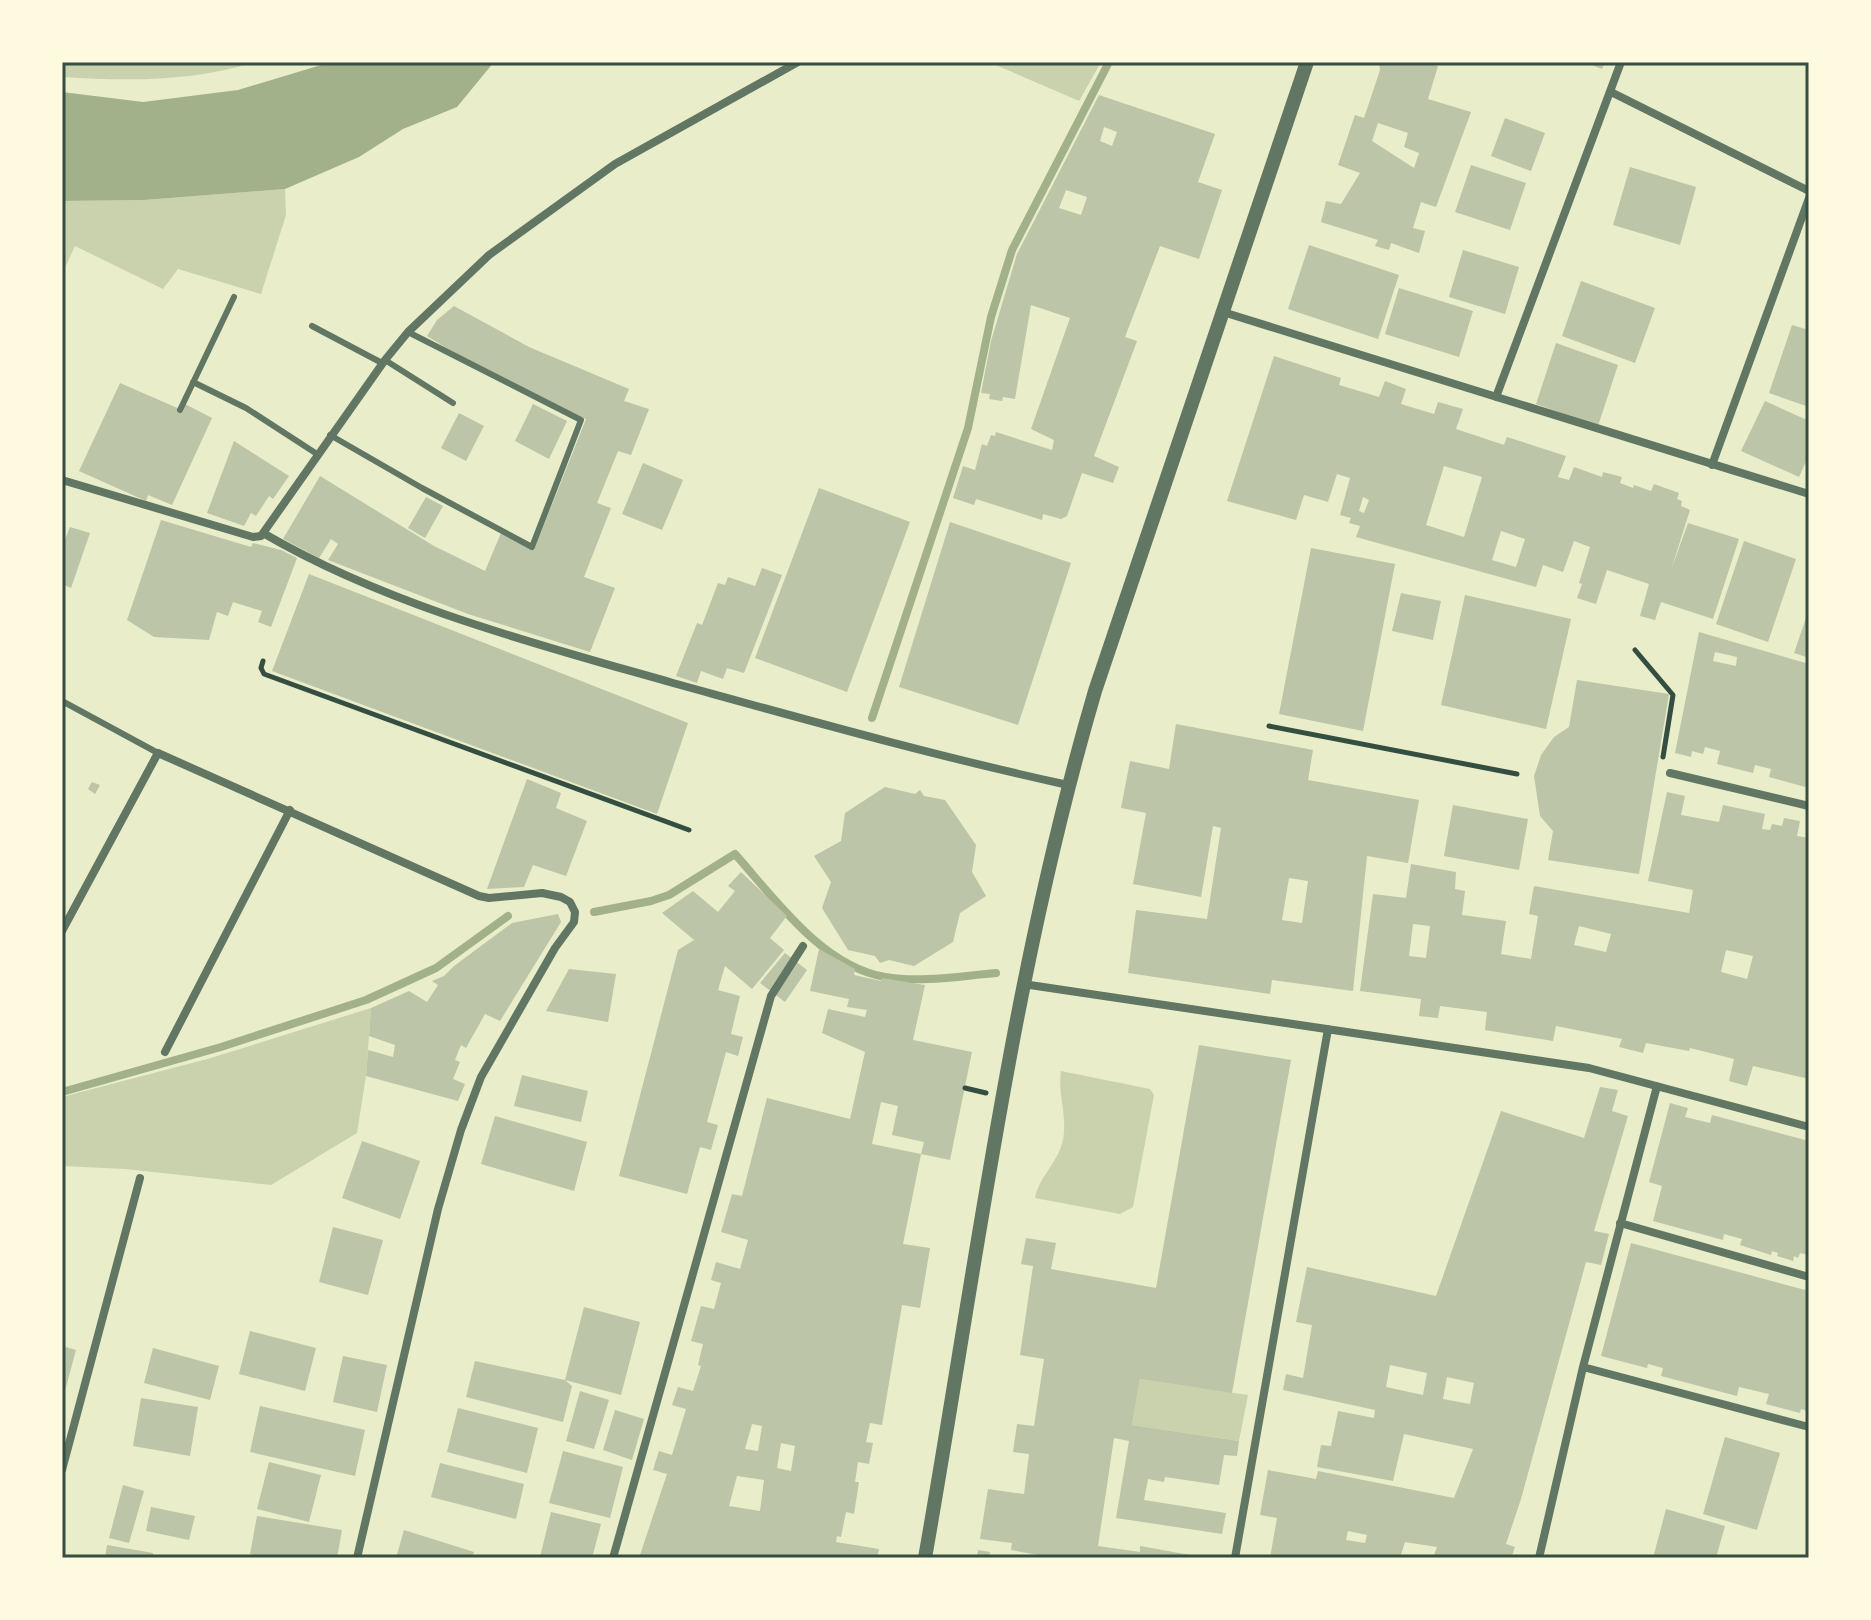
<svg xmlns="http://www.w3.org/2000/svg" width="1871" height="1620" font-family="'PT Sans Narrow',sans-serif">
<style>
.green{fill:#cad2ad}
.water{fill:#a3b18a}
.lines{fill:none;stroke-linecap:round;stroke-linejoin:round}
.stream{stroke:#a3b18a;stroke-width:8}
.building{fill:#bcc5a7;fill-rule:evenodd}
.path{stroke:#344e41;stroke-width:5}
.service{stroke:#617663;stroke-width:6}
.minor{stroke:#617663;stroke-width:8}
.tertiary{stroke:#617663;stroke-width:14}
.neatline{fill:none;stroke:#344e41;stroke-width:3}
</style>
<rect width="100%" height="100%" fill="#e9edc9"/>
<!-- green -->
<path class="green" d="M62 62H256C190 82 130 81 62 77Z
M989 62H1101L1079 101Z
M285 189 286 215 261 294 178 269 163 289 75 246 62 274V201L144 200Z
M371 1008 366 1076 357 1133 271 1185 125 1169 62 1166V1097L211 1058Z
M1061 1071 1150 1089 1154 1095 1133 1207 1120 1214 1035 1198C1039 1178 1054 1166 1061 1147 1070 1121 1057 1097 1061 1071Z
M1140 1379 1248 1395 1239 1441 1132 1425Z"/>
<!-- water -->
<path class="water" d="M331 62H494L457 107 403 129 359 157 285 189 144 200 62 201V92L143 102 238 90Z"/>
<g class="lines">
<!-- stream -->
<path class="stream" d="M872 718 968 428 991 317 1012 250 1109 62
M594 912 651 901 669 895 735 854C775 899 822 966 885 977 921 983 960 976 996 973
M62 1092 221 1047 366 1000 436 968 508 916"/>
</g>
<!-- building -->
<path class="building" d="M1379 62H1425L1438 66 1428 99 1471 112 1436 207 1421 202 1413 228 1425 231 1419 253 1391 243 1389 250 1375 246 1378 240 1321 222 1326 201 1341 204 1360 173 1338 165 1355 115 1364 118 1380 70ZM1378 123 1408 133 1404 147 1419 153 1414 168 1372 141Z
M1584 62H1605L1602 69Z
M1099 95 1215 134 1198 182 1222 190 1199 259 1160 246 1125 337 1137 341 1094 456 1119 467 1113 483 1082 473 1067 516 1061 519 1043 514 1042 520 976 499 974 505 953 498 963 466 975 470 982 444 987 446 991 435 995 436 996 432 1052 450 1054 440 1031 429 1070 318 1031 305 1015 399 1003 397 1002 401 989 399 990 394 981 393 991 341 1017 254ZM1104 127 1117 132 1112 146 1100 141ZM1066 190 1087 197 1081 215 1059 208Z
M1505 118 1545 133 1531 171 1491 156Z
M1471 165 1526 183 1510 230 1455 212Z
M1630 167 1696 187 1680 245 1613 225Z
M1309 245 1399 275 1378 339 1288 309Z
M1463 250 1519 267 1505 314 1449 297Z
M1581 281 1655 308 1635 363 1562 336Z
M1399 288 1473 311 1459 357 1385 334Z
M454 306 529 347 629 389 624 401 649 409 631 455 618 451 597 503 611 508 584 577 615 588 590 652 468 614 328 560 338 544 331 539 319 558 283 539 320 476 434 546 485 571 501 533 534 550 586 419 477 367 427 336 437 320Z
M1792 325 1809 330V407L1769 393Z
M1556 343 1618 365 1598 426 1536 404Z
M1274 356 1341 378 1339 385 1379 397 1385 381 1406 389 1401 404 1434 414 1438 402 1463 409 1456 429 1504 445 1507 437 1566 456 1558 477 1569 480 1574 467 1602 477 1603 472 1622 477 1620 483 1633 488 1634 485 1651 491 1654 484 1679 493 1677 499 1682 501 1681 506 1690 510 1671 570 1688 523 1739 539 1713 619 1661 602 1655 620 1640 616 1649 584 1607 570 1596 604 1577 598 1582 584 1579 583 1590 547 1574 541 1563 572 1543 565 1536 587 1356 537 1360 526 1349 523 1351 518 1340 515 1350 478 1337 474 1328 502 1304 495 1296 520 1227 501ZM1444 466 1482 477 1464 537 1426 525ZM1363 497 1369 500 1364 513 1359 511ZM1501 531 1525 539 1516 567 1492 560Z
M120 383 182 410 185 404 212 418 172 505 148 495 146 501 79 471Z
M1765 401 1809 421V455L1799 477 1741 451Z
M533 404 567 421 549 459 515 441Z
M459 413 484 426 466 461 441 448Z
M234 441 289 476 273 499 269 496 256 516 251 513 244 526 207 513Z
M643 463 683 480 662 530 622 514Z
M819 488 910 522 847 692 755 658Z
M426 497 443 506 425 538 408 528Z
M161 520 251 547 253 543 281 550 297 558 271 627 258 622 262 611 233 602 228 616 217 612 209 640 154 637 127 620Z
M950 522 1071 563 1018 725 899 687Z
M70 527 90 533 71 588 62 584V547Z
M1744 541 1796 559 1768 642 1716 624Z
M1311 548 1395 564 1363 731 1279 714Z
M762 568 782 575 744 673 727 668 723 679 701 671 697 683 676 676 697 623 702 625 718 583 725 585 728 577 755 586Z
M309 574 688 723 657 814 272 671Z
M1401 593 1441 601 1433 640 1392 631Z
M1465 595 1571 619 1546 729 1441 705Z
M1809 609V658L1794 653Z
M1699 632 1809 664V788L1769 777 1771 769 1755 765 1753 773 1717 764 1720 751 1705 747 1703 754 1692 751 1691 757 1675 753ZM1715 652 1737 657 1736 666 1713 661Z
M1577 680 1669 694 1639 874 1548 860 1553 831 1540 816 1534 776 1541 755 1554 737 1569 727Z
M1176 724 1313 750 1308 780 1419 800 1408 863 1367 856 1353 991 1272 980 1270 994 1128 973 1136 910 1207 919 1221 828 1213 826 1201 897 1133 884 1146 813 1121 808 1130 761 1169 769ZM1289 878 1308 881 1302 923 1282 920Z
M527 779 561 793 556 808 587 821 566 876 533 865 524 887 487 889Z
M92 782 100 785 95 794 88 789Z
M885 787 915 794 920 790 924 796 945 800 976 845 972 872 986 896 960 913 953 942 914 966 889 960 880 963 875 956 848 950 822 908 831 882 814 856 841 841 845 813Z
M1667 792 1685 796 1681 815 1719 822 1723 805 1765 814 1762 829 1770 830 1772 824 1782 826 1784 818 1800 821 1797 836 1809 838V1079L1753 1066 1747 1086 1729 1081 1734 1059 1690 1048 1689 1051 1646 1043 1643 1053 1619 1047 1622 1039 1556 1026 1553 1041 1485 1030 1487 1012 1440 1006 1438 1018 1419 1016 1421 999 1360 991 1373 894 1406 898 1411 864 1456 872 1455 889 1465 891 1462 915 1506 921 1501 954 1531 959 1538 916 1529 914 1534 886 1689 913 1693 890 1648 881ZM1413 924 1430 926 1426 958 1409 956ZM1579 926 1611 934 1606 952 1574 945ZM1726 950 1753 956 1747 979 1721 972Z
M1453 805 1528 819 1519 870 1444 856Z
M741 872 787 916 770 938 784 950 752 989 725 966 718 990 740 996 731 1034 743 1037 738 1056 726 1052 707 1122 718 1125 711 1150 700 1147 687 1194 619 1176 678 950 694 940 662 913 693 891 718 912 735 891 728 886Z
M558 914 561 922 500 1021 485 1014 466 1048 461 1045 455 1060 460 1062 453 1079 465 1084 458 1101 366 1076 368 1050 393 1057 395 1045 369 1036 371 1008 409 991 427 1002 438 985 432 981 444 976 454 966 512 923Z
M819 949 855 969 854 975 881 981 882 978 925 985 913 1040 972 1052 950 1160 921 1154 924 1142 892 1135 898 1106 881 1102 872 1144 921 1154 903 1244 930 1248 920 1308 902 1305 882 1425 870 1423 866 1442 873 1443 869 1464 858 1462 855 1482H859L854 1514 846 1512 841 1537 837 1536 836 1542 879 1549 877 1558H639L667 1474 653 1470 659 1451 672 1455 686 1409 672 1405 678 1387 693 1391 701 1366 698 1365 703 1344 691 1341 701 1306 714 1309 721 1283 711 1280 716 1262 740 1269 748 1240 721 1232 732 1194 742 1196 767 1098 850 1119 865 1052 822 1033 828 1009 865 1017 867 1010 847 1007 849 999 810 991ZM752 1424 762 1426 758 1451 745 1449ZM781 1443 795 1446 791 1471 777 1468ZM737 1476 764 1480 760 1511 729 1506Z
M785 953 807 970 785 1002 760 983Z
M569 969 616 974 608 1022 546 1011Z
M1199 1045 1291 1060 1232 1393 1140 1379 1132 1425 1239 1441 1237 1456 1224 1455 1219 1485 1165 1477 1164 1482 1148 1479 1144 1500 1226 1513 1222 1534 1116 1518 1129 1441 1114 1438 1098 1546 1140 1552V1546L1207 1558H1055L1011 1550 1012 1543 980 1539 988 1489 1024 1494 1029 1454 1013 1452 1017 1424 1034 1426 1044 1359 1020 1355 1033 1266 1021 1264 1026 1238 1056 1243 1051 1269 1156 1288Z
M522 1075 588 1091 581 1122 514 1106Z
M1600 1087 1618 1090 1612 1111 1628 1116 1594 1231 1609 1234 1601 1265 1586 1262 1521 1499 1506 1544 1515 1547 1511 1558H1433L1437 1547 1405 1542 1400 1558H1270L1277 1518 1260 1515 1268 1470 1316 1479 1318 1471 1454 1498 1473 1449 1404 1434 1393 1481 1317 1467 1321 1445 1331 1446 1338 1411 1374 1418 1375 1410 1283 1390 1286 1374 1303 1378 1312 1325 1296 1322 1307 1267 1436 1296 1501 1111 1584 1138ZM1390 1365 1427 1373 1423 1395 1386 1387ZM1447 1377 1474 1383 1470 1404 1443 1399ZM1348 1531 1367 1535 1365 1543 1346 1540Z
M1670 1103 1688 1108 1685 1117 1710 1123 1712 1115 1809 1141V1255L1800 1253 1798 1258 1794 1256 1793 1261 1777 1256 1778 1253 1772 1251 1771 1255 1740 1245 1742 1239 1724 1234 1723 1240 1653 1221 1662 1186 1649 1182Z
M495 1116 587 1142 574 1191 481 1164Z
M362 1141 420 1161 400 1219 342 1198Z
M333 1227 383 1240 368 1295 319 1282Z
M1631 1243 1809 1291V1411L1801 1409 1800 1413 1766 1404 1769 1394 1739 1387 1737 1396 1661 1376 1663 1368 1648 1364 1647 1368 1601 1356Z
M584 1307 640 1322 621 1395 565 1380 572 1386 563 1422 466 1397 475 1361 565 1380Z
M250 1331 316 1348 305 1391 239 1374Z
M62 1346 76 1350 63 1398 62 1397Z
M153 1348 219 1366 210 1400 144 1383Z
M343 1356 387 1365 377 1412 333 1402Z
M580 1391 609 1400 594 1449 566 1441Z
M141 1398 198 1407 190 1456 133 1446Z
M260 1406 365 1430 355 1476 250 1452Z
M458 1408 538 1428 527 1473 447 1452Z
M615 1410 644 1419 632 1460 603 1450Z
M1725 1437 1780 1453 1757 1530 1703 1514Z
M563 1451 623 1467 610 1518 549 1503Z
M269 1462 321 1475 309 1522 257 1509Z
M440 1463 524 1484 516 1519 431 1497Z
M123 1485 144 1491 129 1543 109 1538Z
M151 1507 195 1516 189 1540 146 1531Z
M1666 1509 1725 1526 1716 1558H1653Z
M551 1512 601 1524 592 1558 540 1557Z
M257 1516 342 1530 337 1558H271L250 1554Z
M404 1530 474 1552 472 1558H396Z
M107 1545 153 1553V1558H105Z
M978 1550 990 1552 989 1558H977Z"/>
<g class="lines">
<!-- path -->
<path class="path" d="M1635 650 1673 695 1663 757
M263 661 261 668 264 674 689 830
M1269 726 1517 774
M965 1088 986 1093"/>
<!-- service -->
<path class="service" d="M312 326 382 363
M385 360 453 403
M193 382 246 408 317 454
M180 410 234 297
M330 435 422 488 532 547 581 420 408 332
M62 701 158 753"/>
<!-- minor -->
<path class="minor" d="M1611 92 1809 191
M1223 312 1809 494
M1496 397 1621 62
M1712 465 1809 198
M62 480 243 534 253 537 261 536 385 360 408 332 489 255 615 164 798 62
M263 533C388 606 536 644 673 683 804 719 935 756 1068 785
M1670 773 1809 806
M62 931 158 753 479 896 489 898 542 893 561 897 570 902 575 912 574 922 555 948 481 1077 461 1130 438 1209 357 1558
M1023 984 1589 1068 1809 1127
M165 1052 290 810
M1620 1223 1809 1277
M1583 1367 1809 1427
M62 1470 140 1178
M613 1558 771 996 803 946
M1235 1558 1328 1029
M1539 1558 1583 1367 1657 1086"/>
<!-- tertiary -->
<path class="tertiary" d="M925 1558C976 1268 1012 974 1095 691L1307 62"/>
</g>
<!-- border -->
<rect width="1871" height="1620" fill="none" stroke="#fefae0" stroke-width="128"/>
<rect x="64" y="64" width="1743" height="1492" class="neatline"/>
</svg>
